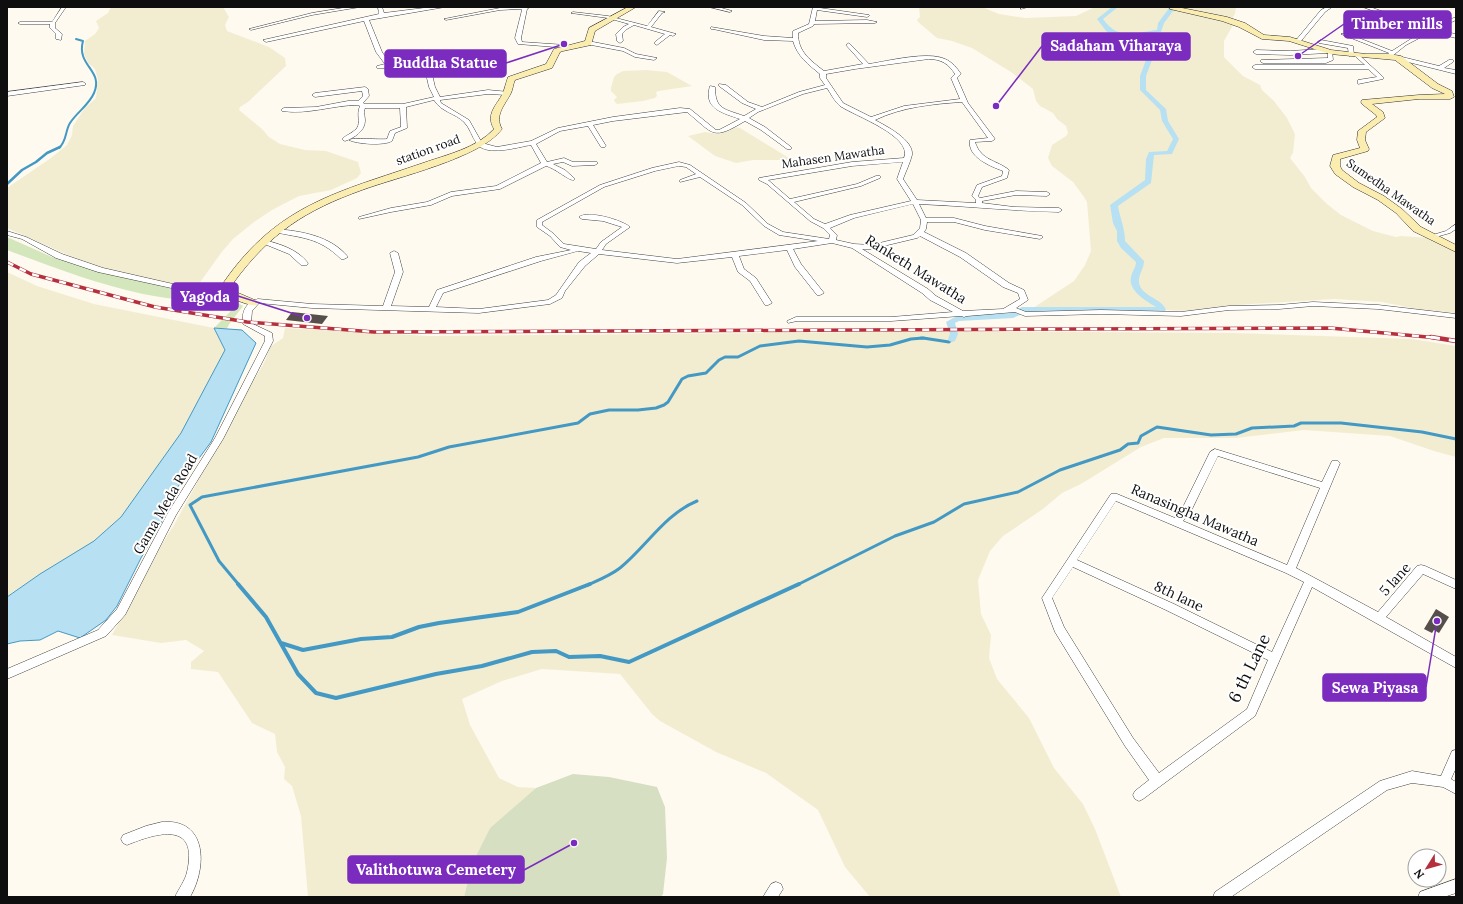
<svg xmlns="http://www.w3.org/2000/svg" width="1463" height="904" font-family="Lora,serif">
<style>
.farmland{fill:#f2edd1}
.green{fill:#d4e6bb}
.cemetery{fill:#d7dfc2}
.water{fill:#b7e0f2;stroke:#4399c4}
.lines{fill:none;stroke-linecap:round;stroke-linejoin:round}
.stream-far3{stroke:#4399c4;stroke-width:2}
.stream-far2{stroke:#4399c4;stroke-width:2.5}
.stream-far1{stroke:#4399c4;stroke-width:3}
.stream{stroke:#4399c4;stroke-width:4}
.canal{fill:#b7e0f2;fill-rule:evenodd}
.building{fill:#564e4b}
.street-casing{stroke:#414141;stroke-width:1}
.secondary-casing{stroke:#303030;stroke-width:1}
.street{fill:#fff;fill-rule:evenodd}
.secondary{fill:#faedaf;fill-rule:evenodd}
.rail-far1-casing{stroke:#b52f3d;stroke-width:3.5}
.rail-casing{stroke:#b52f3d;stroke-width:4.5}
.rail-far1{stroke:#fff;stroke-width:2.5;stroke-dasharray:7;stroke-linecap:butt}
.rail{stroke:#fff;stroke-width:3;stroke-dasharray:9;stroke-linecap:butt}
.labels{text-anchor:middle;stroke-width:4;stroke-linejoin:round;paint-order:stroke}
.far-street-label{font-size:12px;fill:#0e0e0e;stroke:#fff}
.street-label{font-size:14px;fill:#0e0e0e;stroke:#fff}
.near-street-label{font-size:17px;fill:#0e0e0e;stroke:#fff}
.leader{fill:none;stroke:#7b2cbf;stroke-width:1.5}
.callout-dot{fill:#7b2cbf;stroke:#fff;stroke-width:1.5}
.callout{fill:#7b2cbf;stroke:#7b2cbf;stroke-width:1.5}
.callout-label{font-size:15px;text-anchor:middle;font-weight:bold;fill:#fff}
</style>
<rect width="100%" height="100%" fill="#fefaef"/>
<!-- farmland -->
<path class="farmland" d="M111 7H223L229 17 225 25 227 31 269 47 285 58 286 66 248 102 240 107 239 110 262 129 269 137 280 144 305 150 326 151 358 162 361 173 357 178 331 190 299 196 272 210 254 222 233 239 221 253 196 288 185 287 100 267 68 255 7 228V188L51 158 67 145 72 135 73 126 84 109 96 98 98 80 95 69 88 63 84 54 85 41 95 34 99 28 96 21 108 13Z
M919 7H982L999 14 1025 18 1076 16 1095 7H1163L1218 19 1233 25 1224 41V57L1243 76 1260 85 1262 90 1274 101 1287 118 1295 134 1293 153 1290 158 1305 177 1311 188 1327 204 1341 215 1373 231 1396 237 1401 236 1430 238 1456 251V313L1417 309 1382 302 1334 299 1236 305 1207 310 1188 311 1127 308H1033L1074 281 1085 265 1091 251 1087 202 1084 197 1073 182 1052 166 1048 158 1052 145 1066 136 1068 133 1066 126 1057 119 1053 113 1040 106 1036 101 1033 89 1011 72 972 48 952 41 937 38 918 22 917 20 920 17Z
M1175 7H1236L1235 14 1232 18Z
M646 70 667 72 692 86 659 91 656 92 657 96 655 98 643 101 617 104 615 102 614 100 617 97 611 91V88L614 77 617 74 623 71Z
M735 127 740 128 789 158V160H753L736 163 715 156 688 136 705 132 718 134Z
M7 272 37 286 94 304 214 328 225 350 181 433 121 517 94 541 40 574 7 596Z
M285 328 429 336 965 331 1234 333 1412 339 1456 346V457L1434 451 1390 436 1304 430 1236 438H1164L1141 447 1081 484 1062 493 1043 509 1003 536 990 551 978 580 981 614 991 635 989 658 997 679 1029 718 1054 768 1083 804 1095 829 1121 897H870L845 867 818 810 766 773 716 752 660 721 652 714 620 674 542 669 502 681 462 699 470 725 499 778 518 787 536 788 490 828 472 864 464 897H308L301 816 292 786 284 779 285 767 277 752 275 734 252 723 218 672 191 669V662L204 651 186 640 161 643 112 635 155 555 174 525 250 386 264 363 271 346 283 338Z"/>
<!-- green -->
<path class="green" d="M7 237 52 257 96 271 153 283 160 286 235 301 243 306 230 323 227 328H214L230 312V309C202 301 172 300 143 294 97 284 52 267 7 250Z"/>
<!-- cemetery -->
<path class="cemetery" d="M573 774 609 777 657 787 665 807 667 858 663 894 661 897H464L472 864 490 828 536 788Z"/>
<!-- water -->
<path class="water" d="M214 328 242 330 256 343 211 442 177 488 161 523 141 558 117 606 106 620 80 638 58 631 40 640 20 641 7 644V597L40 574 94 541 121 517 181 433 225 350Z"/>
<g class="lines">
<!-- stream-far3 -->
<path class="stream-far3" d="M59 148C67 141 65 131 70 123 77 112 89 105 94 93 104 70 76 66 83 41L76 39"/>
<!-- stream-far2 -->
<path class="stream-far2" d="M7 184 22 170 36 162 47 153 60 147
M920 338H924"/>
<!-- stream-far1 -->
<path class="stream-far1" d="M239 585 219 561 190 505 202 497 418 457 449 447 578 423 590 414 609 410H638L656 408 664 405 668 402 682 379 688 376 706 373 719 360 725 357H738L760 346 799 341 867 347 890 345 911 339 923 338 949 342 952 339
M588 585C599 580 611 575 620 568 646 547 665 514 697 501
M797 585 895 536 934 522 964 504 1018 492 1060 470 1120 450 1128 444 1138 443 1141 436 1157 427 1211 435 1236 434 1252 428 1294 426 1301 423H1341L1422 432 1456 439"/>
<!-- stream -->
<path class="stream" d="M238 584 266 617 298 674 316 693 336 698 436 674 482 666 532 652 556 651 569 657 600 656 629 662 799 584
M281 643 303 650 361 639 392 637 419 627 439 623 518 612 590 584"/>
<!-- canal -->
<path class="canal" d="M1112 7H1118L1103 19C1119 41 1133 33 1157 30L1158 23 1170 7H1176L1164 23 1161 32 1124 37 1148 52 1152 60 1146 76V90L1166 109 1168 121 1179 139 1172 154 1154 155 1151 183 1118 206C1120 218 1125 229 1125 241L1144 261C1144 269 1138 275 1139 283 1142 297 1162 298 1166 310L1162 313H1024L1013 318 959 321 955 323 958 334 955 341 952 342 949 341 948 339 950 334 946 322 957 316 1011 313 1022 307H1156C1146 301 1128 291 1131 277 1132 271 1136 268 1136 262L1121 248 1117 241V231L1113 223 1110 205 1145 180 1146 159 1149 152 1167 151 1173 139 1162 121 1160 110 1140 90V76L1146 60 1144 54 1106 31 1097 19Z"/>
</g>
<!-- building -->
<path class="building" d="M292 312 328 316 322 324 286 320Z
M1436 609 1449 617 1439 633 1434 630 1432 633 1424 629Z"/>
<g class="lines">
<defs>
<path id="street" d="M62 7H66L55 23V28L62 34 61 40 56 39V34L50 28V24H20L18 23 20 22H52Z
M349 7H360L312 15 251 30 249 29 312 13Z
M378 7H382L384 13 432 7H445L369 20 382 52 390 64 422 58 430 65 435 87 440 97 488 90 509 92 510 93 507 95 488 94 440 100 441 103 469 120 482 143 497 147 531 141 558 128 613 117 680 108 690 109 716 130H719L740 119C723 113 703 109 710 86L715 87C715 110 725 109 744 116L756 109 742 103 719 86V84L726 85 748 102 762 107 799 92 825 85 820 78V74C809 65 797 56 793 41L764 40 713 29H711V27L764 36 793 38V31L809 24 813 7 869 15V16L867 17 817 10 815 21 867 20 877 22 875 23 814 24 813 26 798 33C798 52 810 60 824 71L863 64 846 45 849 43 869 64C888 61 928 51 945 59 952 62 957 68 961 74L957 78 968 103 995 139 992 141 975 142C981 161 997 160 1009 170L1007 178 982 187 978 196 980 198 1016 191 1047 192 1050 194 1047 196 1016 195 982 201V203L1014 207 1059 208 1062 210 1059 212C1012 211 966 206 919 204L926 218H954L985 226 1042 236 1043 237 1040 239 985 230 954 222H927L926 229 924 232 966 253 1009 283 1024 290 1028 300 1016 308 1026 312 1101 310 1181 312 1229 306 1279 305 1313 302 1378 305 1456 314V318L1378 309 1313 306 1279 309 1229 310 1181 316 1101 314 1025 316 1015 312 967 316 964 317 961 316 891 321H797L788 323 787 321 796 317H891L953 312 930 300 922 293 852 248 832 243 793 249 801 264 824 293 820 295H817L795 267 787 250 739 256 744 269 756 278 772 303 768 305H765L750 281 738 272 732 257 677 263 599 254 585 266 565 291 562 298 550 304 479 313 312 308 259 303 252 311 251 323 272 333 273 341 223 439 176 515 125 615 106 636 7 679V669L98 630 117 609 169 511 215 438 265 341V336L243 324C241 312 246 302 258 299L312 304 383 306 395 272 390 253 394 251 398 253 403 272 391 306 429 307 437 290 536 257 571 250 560 247 550 236 537 227V220L600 185 652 168 679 162 690 165 746 203 768 224 783 232 829 239 830 235 823 228 810 221 767 184 759 180V178L852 162 904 158C913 136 855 116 840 106 835 102 831 94 827 88L803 94 758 112 749 118 765 127 791 147V149H787L761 130 745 121C712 141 714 134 687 112L613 121 593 125 606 146 605 147H601L588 126 560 131 536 144 547 162 564 158 573 162H597L598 163 595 165 572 166 563 162 553 164 565 170 574 178V180C569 181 555 168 546 166L500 189 452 196 431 205 391 212 359 219V217L391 208 427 202 451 192 496 186 541 163 531 145C518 147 487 157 477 144 472 137 470 128 464 122 455 113 441 112 434 100L406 107 407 128 395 133 392 141C385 146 356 144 349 140 353 137 379 140 387 139L390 131 401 127 400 108H365C363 113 365 115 365 121 365 131 354 138 345 141L343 140V138C347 135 354 132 357 128 361 122 356 115 360 106L358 105C333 105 308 115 282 111V109L284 108 316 107 348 101H358L363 96 362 91 315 97 312 95 315 93 365 87 368 89 369 96 363 103 365 104H403L434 97 429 87 424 65 421 62 389 68H377V66L385 64 376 52 364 21 266 42 263 40 379 14ZM929 59C941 59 949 64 955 74L951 78 960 99 904 106 871 117 843 103 826 78V74L855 69ZM962 102 988 138 970 140C967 157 990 166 1003 171L1002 176 977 185 972 196 976 200V203L917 200 903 179C906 171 910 163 912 155 914 140 886 126 875 120 902 107 932 104 962 102ZM903 162 897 179 911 201 850 215 825 224 814 219 794 202 861 186 880 178V176H876L857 184 790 199 768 180 852 166ZM679 166 686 167 696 174 680 180V182L700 177 742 205 764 226 779 235 818 241 677 259 602 250 606 244 630 227C622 220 588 210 579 217L582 219 603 221 622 227 601 242 596 249 564 244 554 234 542 225V222L604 187 655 171ZM913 204 921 220 920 228 913 235 871 245 854 244 836 240 837 235 830 228 854 218ZM920 236 960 257 1003 287 1018 293 1020 299 1003 309 963 311 936 296 928 289 862 249H871L917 238ZM578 251 591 253 579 262 556 295 548 300 479 309 436 307 443 293 541 261Z
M530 7 527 9 521 38 522 42 566 45 569 47 568 48 518 44 515 38 522 10 521 9 500 10 446 20 444 19 500 8Z
M709 7H718L732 11 730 12Z
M1021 7H1028L1021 9Z
M1327 7H1332L1325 12 1301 41 1293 42V40L1297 39 1321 10Z
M1363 7H1370L1429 28 1456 17V20L1435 30 1456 34V38L1431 32 1406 45 1391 57H1387L1386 56 1389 53 1341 34 1346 33 1392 51 1425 30Z
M659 11 665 12 662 13 651 27 676 34 673 36 670 35 657 45 655 44V42L665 34 634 25 627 29 622 34 623 41 620 43 617 41 616 34 623 27 629 24 608 18 571 13 573 12 608 16 647 26Z
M1321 40 1353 46 1354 55 1349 56 1348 48 1319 43 1318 42Z
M588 41 624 48 636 54 657 58 654 60 635 57 623 51 586 44V42Z
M1322 49 1332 51 1333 60 1326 63H1263L1261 62V60L1328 58V53L1290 55 1256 54 1253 52 1256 50 1290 51Z
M1358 54 1383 77V79L1358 84V80L1377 77 1368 69H1255L1252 67 1255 65H1365L1355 56Z
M1398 56 1439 66 1449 60H1453V62L1444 68 1456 70V74L1396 59V57Z
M83 82 86 84 85 85 7 96V92Z
M1456 224V229L1450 233 1432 238 1429 236 1446 231Z
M276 229C301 231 331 236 348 257L344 259H341C319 237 301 238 274 232L273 231Z
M7 231 26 237 62 254 103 268 208 292H228L232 294 228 296H208L98 272 56 258 22 239 7 235Z
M264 240C280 244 297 249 308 263L307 265H301L289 254 262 243V241Z
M1215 449 1322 482 1332 461H1338L1340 463 1296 568 1378 612 1417 566 1421 565 1425 566 1456 580V589L1423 574 1386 617 1456 657V668L1312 587 1255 716 1143 799 1139 801 1135 799 1133 795 1135 791 1149 780 1125 746 1055 632 1042 598 1111 494H1117L1175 518 1183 507 1210 452ZM1218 456 1320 488 1287 565 1183 521 1192 509ZM1116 501 1286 573 1304 582 1272 652 1174 604 1077 560ZM1073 567 1166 610 1268 660 1247 709 1159 773 1133 738 1064 627 1052 598Z
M1456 750V768L1451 779 1456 782V794L1443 787 1412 783 1387 790 1231 897H1213L1215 892 1380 781 1412 771 1441 776 1452 751Z
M162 822C208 818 207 868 190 897H175C179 888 185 881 187 872 199 820 156 833 127 845L123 843 121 839 123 835 146 826Z
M1456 879V893L1444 897H1418L1420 892Z
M776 882 781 884 783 889 778 897H763L771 884Z"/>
<path id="secondary" d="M628 7H636L595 31 591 45 563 51 560 52 552 68 515 80C513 84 513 89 511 93 505 105 494 115 502 129 481 158 397 177 362 190 306 210 270 233 234 282L236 292 257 301 258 303 257 305C250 307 233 298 224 296L223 294 225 290 224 282C278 204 339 192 423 163 446 155 477 148 494 129 485 114 497 105 503 93 505 88 506 82 508 77L546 64 554 49 585 41 589 28Z
M1169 7H1177L1227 17 1245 23 1264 35 1290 37 1331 50 1366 54H1389L1401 56 1438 84 1452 91 1454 97 1450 99H1419L1372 104 1383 112 1385 118 1366 132 1365 140 1369 149 1368 151 1340 159V166L1342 170 1359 183 1384 196 1402 209 1421 227 1456 245V252L1413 231 1396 213 1378 200 1353 187 1335 174 1330 166 1333 155 1360 148 1357 140 1358 131 1377 117 1376 115 1362 104 1361 102 1362 100 1419 95 1445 94 1432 88 1395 60 1330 54 1289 41 1262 39 1239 27 1222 21 1170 9Z"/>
</defs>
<!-- street casing -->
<use href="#street" class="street-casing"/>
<!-- secondary casing -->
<use href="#secondary" class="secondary-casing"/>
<!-- street -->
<use href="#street" class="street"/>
<!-- secondary -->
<use href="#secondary" class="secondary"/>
<defs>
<path id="rail-far1" d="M7 262 31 274 155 307 247 322 374 332 1330 328 1438 338"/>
<path id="rail" d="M1431 337 1456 341"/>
</defs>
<!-- rail-far1 casing -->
<use href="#rail-far1" class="rail-far1-casing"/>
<!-- rail casing -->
<use href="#rail" class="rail-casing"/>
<!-- rail-far1 -->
<use href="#rail-far1" class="rail-far1"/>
<!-- rail -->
<use href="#rail" class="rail"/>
</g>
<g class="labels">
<!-- far-street labels -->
<g class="far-street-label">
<text transform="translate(428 150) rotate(-20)" y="4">station road</text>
<text transform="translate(833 157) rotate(-8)" y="4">Mahasen Mawatha</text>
<text transform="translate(1391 192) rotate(35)" y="4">Sumedha Mawatha</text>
</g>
<!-- street labels -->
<g class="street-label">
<text transform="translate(916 269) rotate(32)" y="5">Ranketh Mawatha</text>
<text transform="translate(165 504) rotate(-60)" y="5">Gama Meda Road</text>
<text transform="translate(1195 515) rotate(23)" y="5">Ranasingha Mawatha</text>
<text transform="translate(1395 579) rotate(-48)" y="5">5 lane</text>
<text transform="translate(1179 596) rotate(25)" y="5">8th lane</text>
</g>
<!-- near-street labels -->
<g class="near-street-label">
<text transform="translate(1249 668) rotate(-64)" y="6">6 th Lane</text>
</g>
</g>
<!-- callouts -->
<path class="leader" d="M1298 56L1344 24M996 106L1042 46M564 44L506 63M307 318L238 296M1437 621L1426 687M574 843L524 870"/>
<g class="callout-dot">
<circle cx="1298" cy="56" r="4"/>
<circle cx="996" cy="106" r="4"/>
<circle cx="564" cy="44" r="4"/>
<circle cx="307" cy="318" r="4"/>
<circle cx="1437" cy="621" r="4"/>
<circle cx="574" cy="843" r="4"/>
</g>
<g class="callout">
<rect x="1344" y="11" width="107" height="27" rx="4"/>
<rect x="1042" y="33" width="148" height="27" rx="4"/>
<rect x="385" y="50" width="121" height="27" rx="4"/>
<rect x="172" y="283" width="66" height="27" rx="4"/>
<rect x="1323" y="674" width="103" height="27" rx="4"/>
<rect x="348" y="856" width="176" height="27" rx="4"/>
</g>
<g class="callout-label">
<text x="1397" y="29">Timber mills</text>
<text x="1116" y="51">Sadaham Viharaya</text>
<text x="445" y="68">Buddha Statue</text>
<text x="205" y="302">Yagoda</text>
<text x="1375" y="693">Sewa Piyasa</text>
<text x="436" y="875">Valithotuwa Cemetery</text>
</g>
<!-- border -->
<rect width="1463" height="904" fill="none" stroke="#0e0e0e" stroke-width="16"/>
<!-- north arrow -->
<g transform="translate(1427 868) rotate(233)"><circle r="19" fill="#ffffff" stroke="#9f9f9f"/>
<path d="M0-3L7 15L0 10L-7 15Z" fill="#b52f3d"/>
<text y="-6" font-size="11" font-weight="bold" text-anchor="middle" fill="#0e0e0e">N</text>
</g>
</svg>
